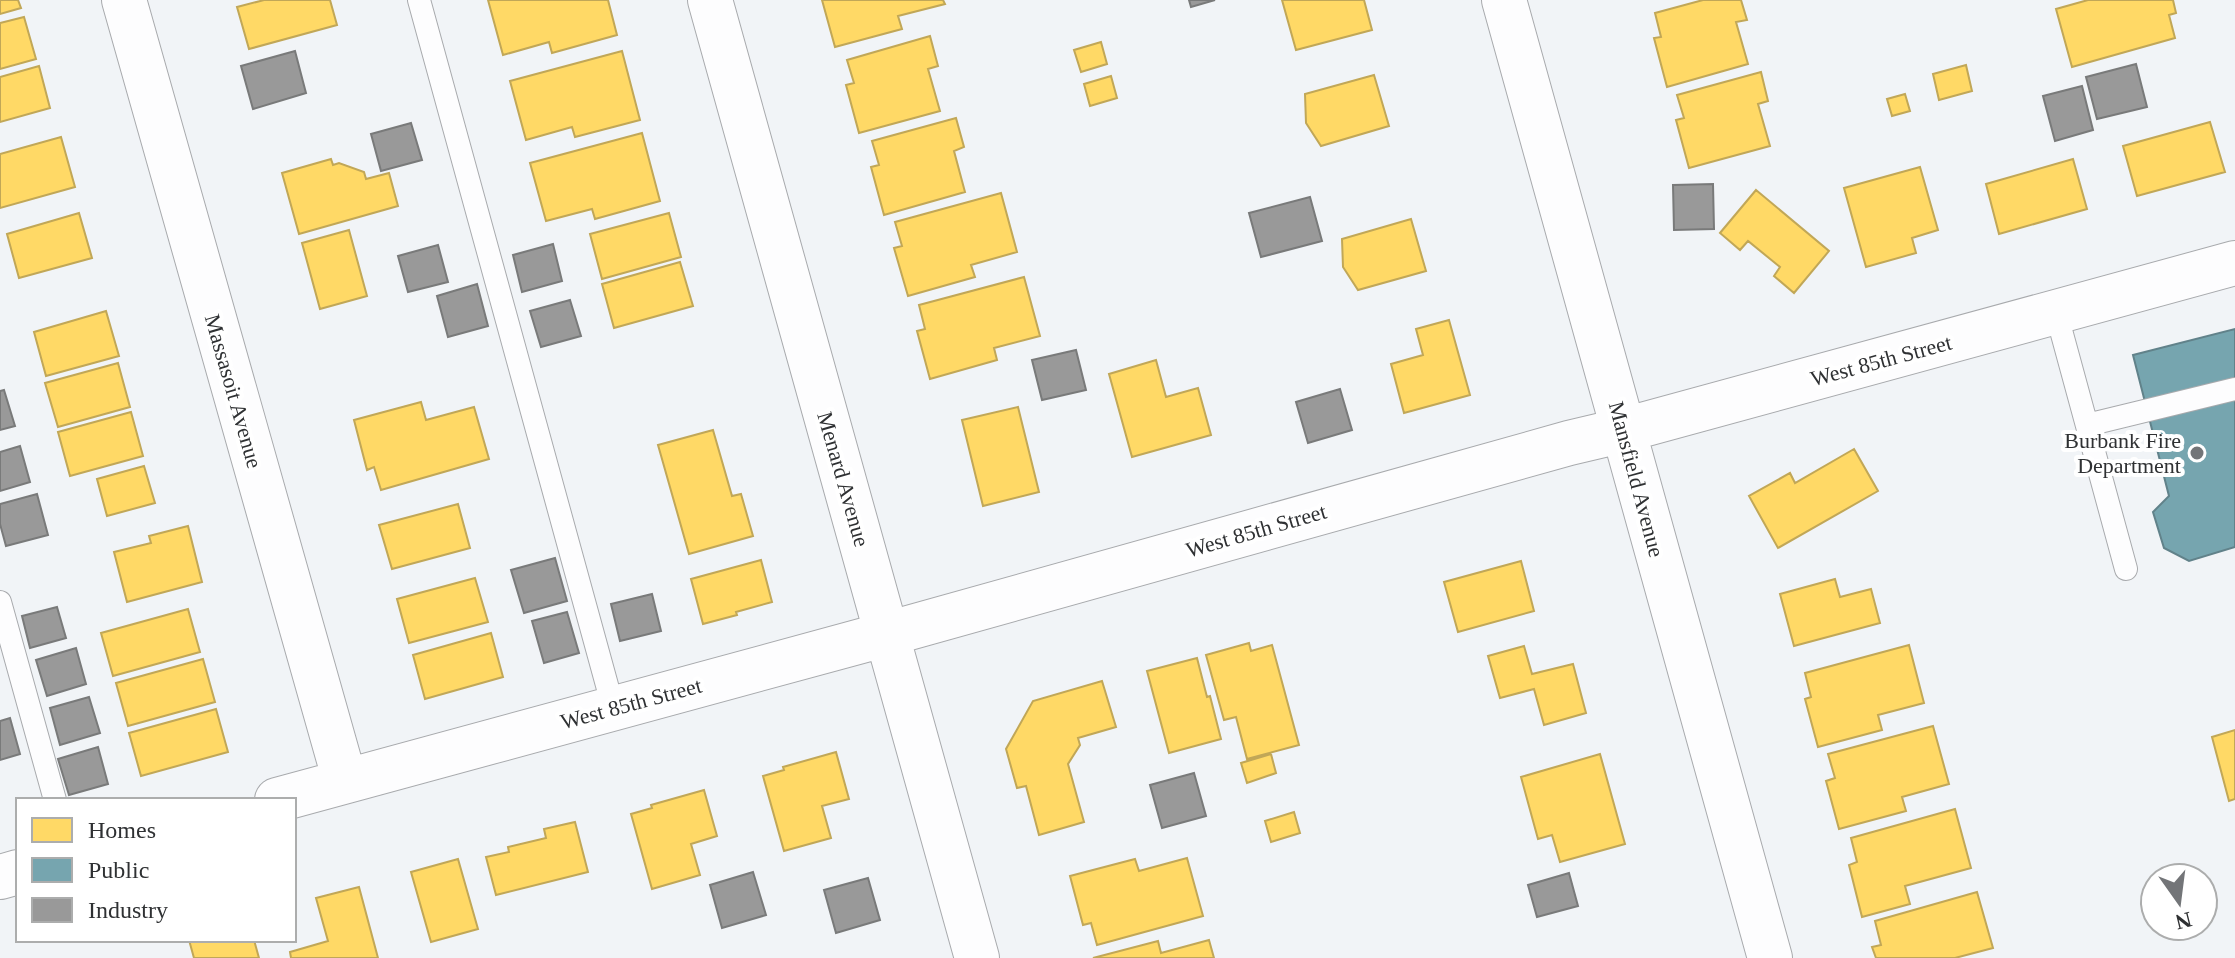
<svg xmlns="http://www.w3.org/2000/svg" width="2235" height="958" font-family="'Times New Roman',serif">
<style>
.homes{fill:#ffd966;stroke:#c1a757;stroke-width:2}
.public{fill:#76a5af;stroke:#61828a;stroke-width:2}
.industry{fill:#999;stroke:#797a7a;stroke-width:2}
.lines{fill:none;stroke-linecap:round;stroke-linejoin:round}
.lane-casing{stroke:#a8aaad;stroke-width:24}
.street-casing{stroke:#a8aaad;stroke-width:46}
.lane{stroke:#fdfdfe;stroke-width:22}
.street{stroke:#fdfdfe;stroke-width:44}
.poi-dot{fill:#737578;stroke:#fff;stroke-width:3}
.labels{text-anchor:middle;stroke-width:8;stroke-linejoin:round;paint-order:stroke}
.street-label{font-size:22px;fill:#2f3133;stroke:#fff}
.poi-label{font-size:22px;fill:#2f3133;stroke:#fff;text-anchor:end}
</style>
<rect width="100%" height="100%" fill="#f1f4f7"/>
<!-- homes -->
<path class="homes" d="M0 0H18L21 8 0 14Z
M264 0H330L337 25 249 49 237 7Z
M488 0H608L617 35 552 53 549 42 503 55Z
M822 0H943L945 4 898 16 902 29 835 47Z
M1282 0H1364L1372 30 1296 50Z
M1703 0H1741L1747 20 1736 22 1748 64 1667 87 1654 38 1661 37 1655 13Z
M2088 0H2173L2176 13 2169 15 2175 38 2072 67 2056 9Z
M24 17 36 59 0 69V23Z
M930 36 938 66 928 69 940 111 859 133 846 85 854 83 847 60Z
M1101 42 1107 64 1081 72 1074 50Z
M622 51 640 120 575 137 572 127 526 140 510 81Z
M1966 65 1972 91 1939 100 1933 74Z
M39 66 50 108 0 122V77Z
M1761 72 1768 101 1758 104 1770 146 1689 168 1676 120 1684 118 1677 95Z
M1374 75 1389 126 1321 146 1306 123 1305 94Z
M1111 76 1117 98 1090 106 1084 84Z
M1905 94 1910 111 1892 116 1887 99Z
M956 118 964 147 954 151 965 192 884 215 871 167 879 165 872 141Z
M2210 122 2225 172 2137 196 2123 146Z
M642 133 660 201 595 219 592 209 546 221 530 163Z
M61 137 75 187 0 208V154Z
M331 159 333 165 339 163 364 172 366 179 389 173 398 206 299 234 282 173Z
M2073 159 2087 209 1999 234 1986 184Z
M1920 167 1938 230 1912 238 1916 253 1866 267 1844 188Z
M1756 190 1829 251 1794 293 1774 276 1780 267 1748 241 1740 250 1720 233Z
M1001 193 1017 252 971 265 975 277 908 296 894 248 902 246 895 222Z
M79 213 92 258 19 278 7 234Z
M669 213 681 257 602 279 590 234Z
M1411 219 1426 271 1358 290 1343 267 1342 239Z
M349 230 367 296 320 309 302 243Z
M680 262 693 306 614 328 602 284Z
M1024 277 1040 336 994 348 997 360 930 379 917 331 925 329 919 305Z
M106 311 119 356 46 376 34 332Z
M1449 320 1470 395 1404 413 1391 364 1423 355 1416 329Z
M1156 360 1166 397 1198 388 1211 435 1132 457 1109 374Z
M118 363 130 407 58 427 45 383Z
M421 402 426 420 474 407 489 459 381 490 374 467 367 470 354 420Z
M1018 407 1039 492 983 506 962 420Z
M131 412 143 456 70 476 58 432Z
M713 430 732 496 741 494 753 536 689 554 658 445Z
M1854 449 1878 491 1778 548 1749 496 1790 473 1795 483Z
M144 466 155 503 107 516 97 479Z
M458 504 470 548 392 569 379 525Z
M188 526 202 582 127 602 114 552 151 543 149 536Z
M761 560 772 602 736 612 737 615 703 624 691 579Z
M1521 561 1534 611 1458 632 1444 582Z
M475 578 488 622 409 643 397 599Z
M1835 579 1840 597 1871 589 1880 623 1794 646 1780 594Z
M188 609 200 652 113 676 101 633Z
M491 633 503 677 425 699 413 655Z
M1249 643 1251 651 1272 645 1299 745 1247 759 1236 717 1224 720 1206 655Z
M1909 645 1924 703 1878 715 1882 730 1818 747 1805 699 1811 697 1805 673Z
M1524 646 1532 674 1573 664 1586 713 1544 725 1534 689 1500 698 1488 656Z
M1197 658 1207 697 1210 696 1221 739 1169 753 1147 671Z
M203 659 215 702 128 726 116 683Z
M1102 681 1116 727 1078 738 1080 745 1068 764 1084 822 1039 835 1026 786 1017 788 1006 749 1033 701Z
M216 709 228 752 141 776 129 733Z
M1933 726 1949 784 1902 797 1906 811 1839 829 1826 781 1835 778 1828 754Z
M2235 730V799L2229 801 2212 737Z
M836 752 849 799 822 806 831 838 784 851 763 776 784 770 783 767Z
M1271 754 1276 773 1247 783 1241 763Z
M1600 754 1625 844 1560 862 1552 835 1538 839 1521 777Z
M704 790 717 836 691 844 700 875 652 889 631 814 652 808 651 805Z
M1955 809 1971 868 1905 886 1910 904 1862 917 1849 865 1857 862 1851 838Z
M1294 812 1300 833 1271 842 1265 821Z
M575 822 588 872 496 895 486 857 509 852 508 847 546 838 544 829Z
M1187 858 1203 916 1097 945 1091 923 1083 925 1070 876 1135 859 1139 871Z
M458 859 478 929 431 942 411 872Z
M359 887 378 958H291L290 952 328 941 316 898Z
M1977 892 1993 948 1955 958H1876L1872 947 1881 945 1875 921Z
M189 940H254L259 958H194Z
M1209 940 1214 958H1093L1158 941 1161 953Z"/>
<!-- public -->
<path class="public" d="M2235 329V547L2189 561 2164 548 2153 512 2169 496 2133 355Z"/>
<!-- industry -->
<path class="industry" d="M1189 0H1215L1191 7Z
M295 51 306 93 253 109 241 66Z
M2136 64 2147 107 2097 119 2086 77Z
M2082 86 2093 130 2055 141 2043 96Z
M411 123 422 160 381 171 371 134Z
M1713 184 1714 229 1674 230 1673 185Z
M1310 197 1322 241 1261 257 1249 213Z
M553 244 562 281 522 292 513 255Z
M438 245 448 282 408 292 398 256Z
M477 284 488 326 448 337 437 296Z
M570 300 581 336 541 347 530 311Z
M1076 350 1086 390 1042 400 1032 360Z
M1340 389 1352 430 1308 443 1296 402Z
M4 390 15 426 0 430V391Z
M20 446 30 482 0 491V452Z
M37 494 48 535 6 546 0 524V504Z
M555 558 567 601 524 613 511 570Z
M652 594 661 631 620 641 611 604Z
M57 607 66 638 30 648 22 616Z
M567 612 579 653 544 663 532 621Z
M76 648 86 684 47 696 36 660Z
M89 697 100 733 60 745 50 708Z
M10 718 20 754 0 760V721Z
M98 747 108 784 69 795 58 759Z
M1194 773 1206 816 1162 828 1150 785Z
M753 872 766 915 722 928 710 885Z
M1569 873 1578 906 1537 917 1528 885Z
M868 878 880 920 836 933 824 890Z"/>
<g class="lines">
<defs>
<path id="lane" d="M419 0 613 707
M2056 312 2126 569
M2087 425 2235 389
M0 602 55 800"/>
<path id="street" d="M124 0 345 781
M710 0 977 958
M1504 0 1770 958
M277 800 887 634 1569 443 1624 430 2235 263
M0 877 18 872"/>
</defs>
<!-- lane casing -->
<use href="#lane" class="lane-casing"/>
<!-- street casing -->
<use href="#street" class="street-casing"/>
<!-- lane -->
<use href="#lane" class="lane"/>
<!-- street -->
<use href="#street" class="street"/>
</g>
<!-- markers -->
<circle class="poi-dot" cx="2197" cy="453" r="8"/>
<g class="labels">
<!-- street labels -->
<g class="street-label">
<text transform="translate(1881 360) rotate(-15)" y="8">West 85th Street</text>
<text transform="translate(234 391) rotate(74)" y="8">Massasoit Avenue</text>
<text transform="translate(844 479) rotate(74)" y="8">Menard Avenue</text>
<text transform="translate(1637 479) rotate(75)" y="8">Mansfield Avenue</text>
<text transform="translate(1256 530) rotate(-16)" y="8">West 85th Street</text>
<text transform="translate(631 703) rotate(-15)" y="8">West 85th Street</text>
</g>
<!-- poi labels -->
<g class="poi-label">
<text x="2181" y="448">Burbank Fire<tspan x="2181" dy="25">Department</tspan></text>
</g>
</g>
<!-- legend -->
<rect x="16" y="798" width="280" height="144" fill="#ffffff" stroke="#acadad" stroke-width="2"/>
<rect x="32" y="818" width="40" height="24" fill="#ffd966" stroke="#acadad" stroke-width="2"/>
<text x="88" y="838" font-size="24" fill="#2f3133">Homes</text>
<rect x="32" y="858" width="40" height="24" fill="#76a5af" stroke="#acadad" stroke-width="2"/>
<text x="88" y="878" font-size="24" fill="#2f3133">Public</text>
<rect x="32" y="898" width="40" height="24" fill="#999999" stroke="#acadad" stroke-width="2"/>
<text x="88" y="918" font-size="24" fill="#2f3133">Industry</text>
<!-- north arrow -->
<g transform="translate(2179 902) rotate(166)"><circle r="38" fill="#ffffff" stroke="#acadad" stroke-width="2"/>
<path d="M0-6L14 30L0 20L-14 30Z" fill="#737578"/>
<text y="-12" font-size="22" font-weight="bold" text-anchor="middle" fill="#2f3133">N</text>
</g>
</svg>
